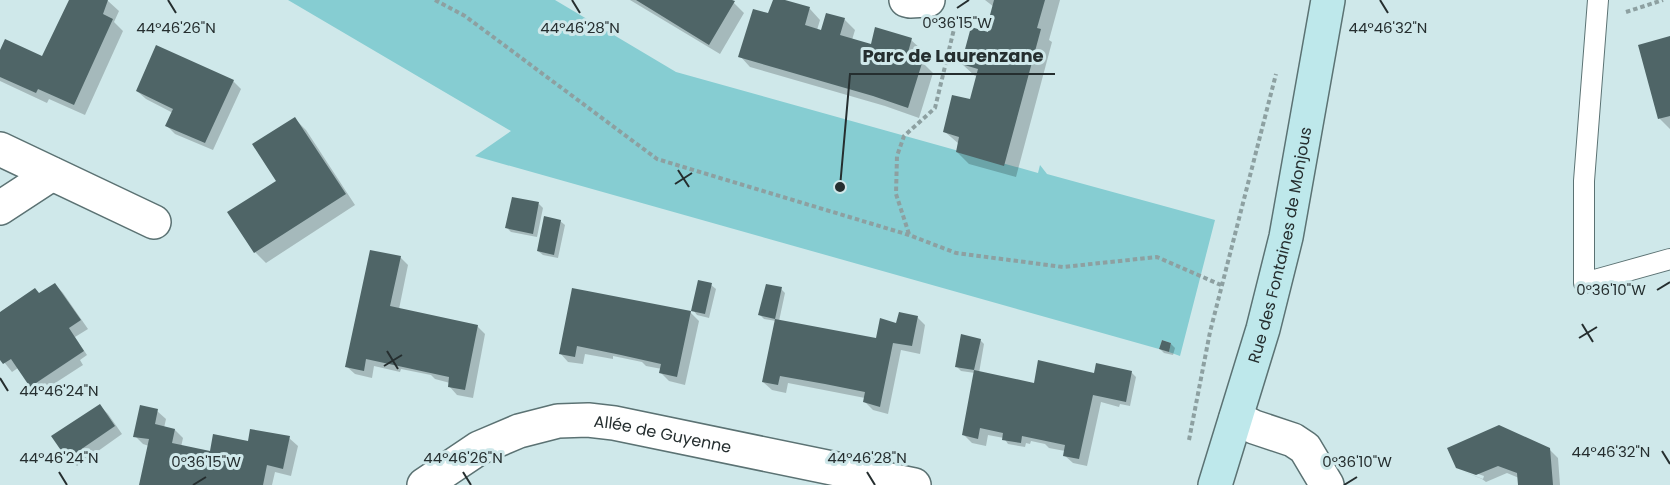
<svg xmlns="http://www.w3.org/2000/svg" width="1670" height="485" font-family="Poppins,sans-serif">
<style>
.green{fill:#86cdd2}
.shadow{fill:#0003}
.building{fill:#4f6567}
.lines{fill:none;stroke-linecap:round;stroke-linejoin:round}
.lane-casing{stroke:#5b7273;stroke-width:22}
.street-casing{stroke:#5b7273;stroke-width:36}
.secondary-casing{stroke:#5b7273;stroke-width:36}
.path{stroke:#8da0a1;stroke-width:4;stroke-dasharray:4.5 3;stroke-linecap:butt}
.lane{stroke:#fff;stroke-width:20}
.street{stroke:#fff;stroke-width:33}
.secondary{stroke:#bee8eb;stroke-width:33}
.ticks{fill:none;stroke:#252e2f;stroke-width:2}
.labels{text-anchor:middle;stroke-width:6;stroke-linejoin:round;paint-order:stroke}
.street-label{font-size:16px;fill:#252e2f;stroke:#cfe8ea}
.ticks-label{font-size:15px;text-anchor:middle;fill:#252e2f;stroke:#cfe8ea;stroke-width:6;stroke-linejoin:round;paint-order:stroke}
.leader{fill:none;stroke:#252e2f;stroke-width:2}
.callout-dot{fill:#252e2f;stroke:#cfe8ea;stroke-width:2}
.callout-label{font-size:18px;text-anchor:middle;font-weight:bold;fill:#252e2f;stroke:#cfe8ea;stroke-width:6;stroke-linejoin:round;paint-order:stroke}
</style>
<rect width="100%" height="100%" fill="#cfe8ea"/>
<!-- green -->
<path class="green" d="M288 0H555L676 72 1038 173 1040 165 1047 174 1215 220 1180 356 1169 352 1171 343 1162 340 1159 349 475 156 511 131Z"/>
<!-- shadow -->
<path class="shadow" d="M70 0 108 1 119 11 114 22 123 31 85 115 49 99 47 103 0 81V53L43 58Z
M630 0H733L732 1 744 13 720 54Z
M774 0H780L810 9 820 20 817 30 822 31 844 19 855 30 852 40 872 46 911 40 922 50 919 61 922 62 933 73 919 118 885 106 750 67 740 56 769 15Z
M985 0H1060L1049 40 1052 42 1016 177 969 164 957 152 959 144 944 131 971 101 978 77 975 76 962 64 989 34 994 7Z
M1670 38V129L1660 119Z
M233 81 241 89 213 150 175 134 167 126 173 113 146 99 137 91Z
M295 119 306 130 355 205 266 263 255 252 229 213 276 183Z
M539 204 543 208 537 237 511 232 507 228Z
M560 221 565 225 558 258 543 255 538 251Z
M400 257 408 265 399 309 477 326 485 334 473 398 457 395 449 386 450 383 435 379 431 375 401 369 400 372 374 366 372 378 355 374 346 366Z
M55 284 63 293 88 329 75 337 87 355 80 360 83 365 49 387 45 383 35 390 18 368 12 372 0 357V313L40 294Z
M711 285 716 289 709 318 697 315 693 310Z
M781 289 785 293 779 321 877 340 896 324 917 317 925 325 920 354 901 350 888 414 873 410 865 402V398L788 383 786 393 772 390 763 382 776 321 764 319 760 315Z
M573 290 690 312 699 321 685 385 669 381 661 373 662 369 646 366 642 362 613 356V359L585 354 583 364 568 362 560 353Z
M980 340 984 344 979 373 1035 385 1095 374 1131 372 1136 377 1130 406 1120 404 1119 407 1101 402 1087 466 1073 463 1064 455 1065 451 1049 448 1045 444 1031 441 1030 444 1026 443 1025 447 1008 444 1004 438 988 435 986 446 972 443 963 434 975 373 961 371 957 367Z
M1171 344 1175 348 1173 355 1164 353 1160 349Z
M100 406 108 414 122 434 77 466 69 458 54 436Z
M157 411 166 419 164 428 175 430 183 438 181 447 215 454 249 444 289 438 298 446 291 476 275 472 272 485H141L149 446 143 444 135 436Z
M1549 449 1558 458 1560 485H1520L1519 478 1507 473 1486 482 1482 479 1462 471 1483 479 1484 476 1458 467Z"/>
<!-- building -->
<path class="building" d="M69 0H108L103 14 113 19 74 105 38 89 36 93 0 77V50L5 39 42 56Z
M636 0H732L735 1 709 45Z
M773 0H785L810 7 805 25 821 30 826 13 845 18 840 35 871 44 875 27 912 38 907 56 923 60 908 108 873 96 738 57 753 9 768 13Z
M994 0H1045L1037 28 1041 29 1004 166 956 152 959 137 943 132 952 95 970 99 978 69 961 64 971 27 988 32 992 16 990 15Z
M1670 36V116L1658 119 1638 45Z
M156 45 234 80 205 143 165 126 173 109 136 91Z
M295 117 346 194 254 253 227 212 276 181 252 144Z
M512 197 539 202 533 234 505 228Z
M544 216 561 220 554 255 537 251Z
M370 250 401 256 390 306 478 325 465 390 448 387 449 377 366 359 364 371 345 367Z
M698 280 712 283 705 314 691 311 677 377 659 373 661 364 621 355 577 346 575 357 559 354 572 288 691 311Z
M55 283 81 320 69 328 84 351 30 387 11 359 3 364 0 360V312L35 288 39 293Z
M766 284 782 287 775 319 758 315Z
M899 312 918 316 912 346 893 343 880 407 863 402 865 392 825 384 780 376 778 385 762 382 775 319 876 338 880 318 896 323Z
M961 334 981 339 974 370 955 367Z
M1162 340 1171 343 1169 352 1159 349Z
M1038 360 1094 373 1096 363 1132 371 1126 402 1093 395 1079 459 1063 456 1065 445 1022 436 1021 443 1002 440 1003 433 980 428 978 439 962 435 974 370 1034 383Z
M100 404 115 426 67 459 51 436Z
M140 405 158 409 155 424 175 429 172 443 210 451 213 434 248 441 250 429 290 436 283 469 267 465 263 485H139L149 439 133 437Z
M1499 425 1550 448 1553 485H1518L1517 473 1498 466 1476 475 1456 468 1447 448Z"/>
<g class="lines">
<defs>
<path id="lane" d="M1598 0 1584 181V283L1670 259"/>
<g id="street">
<path d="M906 0 910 1 928 0"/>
<path d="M0 149 154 222"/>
<path d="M0 208 52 174"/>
<path d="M1236 418 1254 427 1293 440 1305 448 1327 485"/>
<path id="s1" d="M424 485 479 448 519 431 558 421 588 420 614 423 914 485"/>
</g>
<g id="secondary">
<path id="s2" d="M1215 485 1263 329 1286 237 1328 0"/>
</g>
</defs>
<!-- lane casing -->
<use href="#lane" class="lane-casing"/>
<!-- street casing -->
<use href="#street" class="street-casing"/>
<!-- secondary casing -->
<use href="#secondary" class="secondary-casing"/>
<!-- path -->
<path class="path" d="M435 0 465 16 657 159 909 235 956 253 1063 267 1157 257 1221 285
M1626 12 1663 0
M909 234 896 194 897 156 904 136 935 108 954 29 951 25
M1189 440 1210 332 1276 74"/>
<!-- lane -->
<use href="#lane" class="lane"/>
<!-- street -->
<use href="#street" class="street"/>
<!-- secondary -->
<use href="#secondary" class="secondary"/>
</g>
<!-- ticks -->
<path class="ticks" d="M168 0 176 13M572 0 580 13M1380 0 1388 13M957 8 969 0M678 170 689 187M675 184 692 173M1657 290 1670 282M1582 324 1593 342M1579 338 1597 327M387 351 398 369M384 366 402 355M0 378 8 391M1662 451 1670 464M59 472 67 485M463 472 471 485M867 472 875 485M193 485 206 477M1344 485 1357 477"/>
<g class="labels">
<!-- street labels -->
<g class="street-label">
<text dy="6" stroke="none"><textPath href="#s2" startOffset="249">Rue des Fontaines de Monjous</textPath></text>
<text dy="6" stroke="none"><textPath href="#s1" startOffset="256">Allée de Guyenne</textPath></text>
</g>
</g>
<g class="ticks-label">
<text x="957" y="28">0°36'15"W</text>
<text x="176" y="33">44°46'26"N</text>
<text x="580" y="33">44°46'28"N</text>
<text x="1388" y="33">44°46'32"N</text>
<text x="1611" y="295">0°36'10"W</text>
<text x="59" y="396">44°46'24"N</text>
<text x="1611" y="457">44°46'32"N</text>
<text x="59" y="463">44°46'24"N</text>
<text x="463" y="463">44°46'26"N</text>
<text x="867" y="463">44°46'28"N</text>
<text x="206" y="467">0°36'15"W</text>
<text x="1357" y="467">0°36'10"W</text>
</g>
<!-- callouts -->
<path class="leader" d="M840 187L850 74H1055"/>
<circle class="callout-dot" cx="840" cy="187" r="6"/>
<g class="callout-label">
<text x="953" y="62">Parc de Laurenzane</text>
</g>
</svg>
